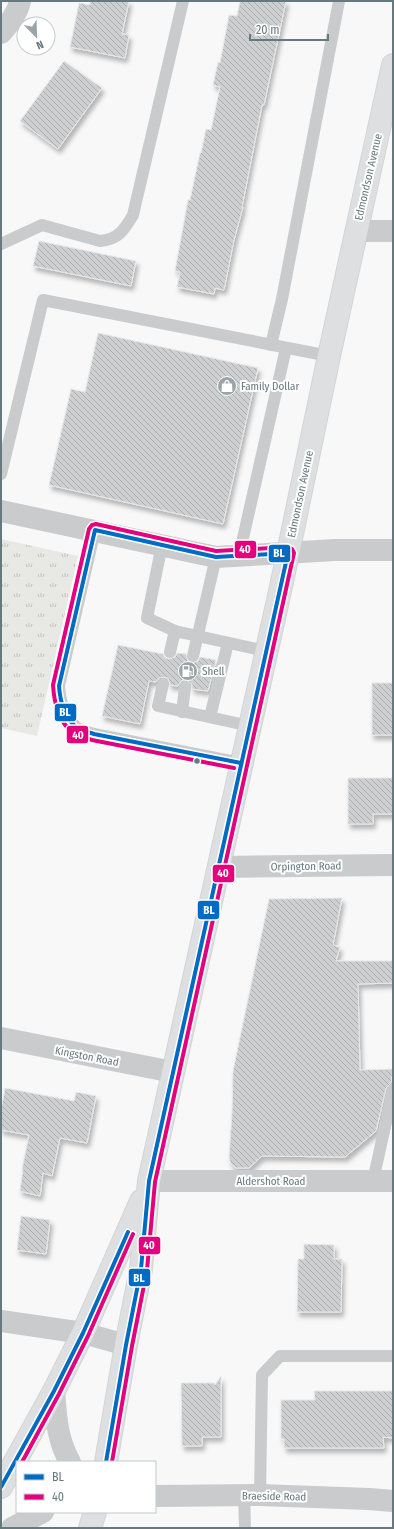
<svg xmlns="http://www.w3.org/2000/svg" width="394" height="1529" viewBox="0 0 394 1529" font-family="'Fira Sans Condensed',sans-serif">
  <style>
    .grass { fill: url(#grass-tufts) }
    .building { fill: url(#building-back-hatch); stroke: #e8e8e8; filter: url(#shadow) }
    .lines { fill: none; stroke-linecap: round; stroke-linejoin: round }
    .secondary-casing { stroke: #d3d4d5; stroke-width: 24 }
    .service { stroke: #c9cbcc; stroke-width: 12 }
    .minor { stroke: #c9cbcc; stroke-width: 22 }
    .tertiary { stroke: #c9cbcc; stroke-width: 22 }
    .secondary { stroke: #dedfe0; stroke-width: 22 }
    .bus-1-casing { stroke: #fff; stroke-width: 7 }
    .bus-2-casing { stroke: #fff; stroke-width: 7 }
    .bus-1 { stroke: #006bc3; stroke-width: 4 }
    .bus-2 { stroke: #e5007d; stroke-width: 4 }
    .bus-dot { fill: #67787e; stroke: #fff; stroke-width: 1.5 }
    .labels { text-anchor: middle; stroke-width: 4; stroke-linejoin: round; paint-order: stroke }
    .street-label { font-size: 11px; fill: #67787e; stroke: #fff }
    .poi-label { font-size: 11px; fill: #67787e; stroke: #fff; text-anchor: start }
    .line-badge { stroke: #fff; stroke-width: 1.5 }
    .badge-label { font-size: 11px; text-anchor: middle; font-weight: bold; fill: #fff }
  </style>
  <defs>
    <pattern id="grass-tufts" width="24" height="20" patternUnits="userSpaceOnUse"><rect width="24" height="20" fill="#e8e9e5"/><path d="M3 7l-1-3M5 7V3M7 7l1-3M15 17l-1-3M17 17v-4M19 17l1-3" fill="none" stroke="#c0c2bf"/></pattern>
    <pattern id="building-back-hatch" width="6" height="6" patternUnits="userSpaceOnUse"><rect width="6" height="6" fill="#cecfd0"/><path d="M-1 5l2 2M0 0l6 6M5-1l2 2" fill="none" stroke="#abadae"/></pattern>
    <filter id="shadow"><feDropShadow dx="2.5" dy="4.5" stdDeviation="2" flood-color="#0004"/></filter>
  </defs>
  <rect width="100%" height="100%" fill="#f8f8f8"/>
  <path class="grass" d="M1,539L78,556L37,736L1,728Z"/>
  <g class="building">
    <path d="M90,1H129L122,34L129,35L125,58L70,47L79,3L90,5Z"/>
    <path d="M240,1H286L264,105H262L242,207H243L234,240L224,290L215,288L214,294L177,287L180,272L175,271L188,200H190L200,153H201L206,129L211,130L220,87L213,85L218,62L220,63L229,15L237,16Z"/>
    <path d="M64,61L102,88L58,149L20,121Z"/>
    <path d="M39,241L136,261L131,286L33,266Z"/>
    <path d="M98,333L258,368L223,524L49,485L71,389L85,392Z"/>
    <path d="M118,645L163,654L165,658L169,659L175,657L177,653L186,654L188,661L192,663L198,661L200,657L216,660L208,691L192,689V684L186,680H182L178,686L170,685L168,678L161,677L158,679L156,682L149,681L140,724L102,716Z"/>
    <rect x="372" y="683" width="21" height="52"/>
    <path d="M348,778H393V814H373V824H348Z"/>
    <path d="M342,898L333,945L340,947L336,961H393V983L358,984L360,1070L393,1069L391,1083L386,1088L376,1131L345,1157L262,1156L249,1168H236L231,1164L229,1158L232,1113L233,1071L269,899Z"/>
    <path d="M5,1088L74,1101L76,1092L96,1096L87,1143L60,1138L52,1176L43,1173L40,1196L20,1191L23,1169H22L29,1135L1,1130V1110Z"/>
    <path d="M21,1216L50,1220L46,1254L17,1250Z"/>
    <path d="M304,1244L334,1245V1259H342L341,1312H297L298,1259H304Z"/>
    <path d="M221,1376V1437H202V1446H182L181,1383H214L215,1385Z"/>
    <path d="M314,1391H393V1438L383,1437L384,1448H284V1439H281V1400H315Z"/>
  </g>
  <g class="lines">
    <g class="secondary-casing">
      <g id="secondary">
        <path d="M106,1462L126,1345L141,1269L149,1181L282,582L329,356L393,65"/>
        <path d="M1,1487L54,1391L83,1333L141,1201"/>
        <path d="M90,1528L95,1512"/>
      </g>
    </g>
    <g class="service">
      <path d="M1,244L42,225L100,241C119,239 124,230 133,215L183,1"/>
      <path d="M271,345L282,299L339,1"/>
      <path d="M1,474L43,300L329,356"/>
      <path d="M95,530L59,686C60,701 64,716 76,727C80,730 88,732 94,734L241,763"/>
      <path d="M162,545L147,618L175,631"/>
      <path d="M239,556L286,348"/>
      <path d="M170,652L175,631L266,651"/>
      <path d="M193,656L216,557"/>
      <path d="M163,684L158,706L250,726"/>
      <path d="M182,712L185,687"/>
      <path d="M210,717L228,643"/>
      <path d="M373,1181L393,1090"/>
      <path d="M244,1495L245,1528"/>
      <path d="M260,1495L262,1375L280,1356H393"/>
    </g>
    <g class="minor">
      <path d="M1,33C9,24 18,12 20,1"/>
      <path d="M356,231H393"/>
      <path d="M1,511L216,557L335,550H393"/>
      <path d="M219,867L393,865"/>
      <path d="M1,1038L173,1072"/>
      <path d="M149,1181H393"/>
      <path d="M54,1391C56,1416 57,1440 70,1462"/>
      <path d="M155,1496L260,1495L369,1499L393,1501"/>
      <path d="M12,1528L43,1512"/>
    </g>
    <path class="tertiary" d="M1,1321L83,1333L126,1345"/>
    <use href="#secondary" class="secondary"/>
    <g class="bus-1-casing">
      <g id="bus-1">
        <path d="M106,1462L126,1345L141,1269L149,1181L288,553L216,557L95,530L59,686C60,700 64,717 76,727C81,731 88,732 94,734L241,763"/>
        <path d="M1,1487L54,1391L83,1333L128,1232"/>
      </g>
    </g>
    <g class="bus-2-casing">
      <g id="bus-2">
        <path d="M22,1462L59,1394L88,1336L133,1234"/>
        <path d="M112,1462L132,1346L147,1270L155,1182L294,553L292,549L288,547L216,551L96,524L92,525L89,529L53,685C54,702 59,724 74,733C80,736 86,738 92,740L234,768"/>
      </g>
    </g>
    <use href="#bus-1" class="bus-1"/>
    <use href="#bus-2" class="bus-2"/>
  </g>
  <defs>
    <g id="shop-disc" transform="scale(1)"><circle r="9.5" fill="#9aa5a9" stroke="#fff"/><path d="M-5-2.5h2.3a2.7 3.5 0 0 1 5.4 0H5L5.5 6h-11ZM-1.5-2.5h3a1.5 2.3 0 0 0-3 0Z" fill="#fff"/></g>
    <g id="fuel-disc" transform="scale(1)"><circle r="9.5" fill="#9aa5a9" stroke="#fff"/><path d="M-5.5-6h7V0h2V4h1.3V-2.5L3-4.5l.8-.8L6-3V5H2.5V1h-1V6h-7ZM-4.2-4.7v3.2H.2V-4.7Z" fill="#fff"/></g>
  </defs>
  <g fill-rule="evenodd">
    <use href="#shop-disc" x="227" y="386"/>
    <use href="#fuel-disc" x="188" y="671"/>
  </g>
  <circle class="bus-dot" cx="197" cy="761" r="3.5"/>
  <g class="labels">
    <g class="street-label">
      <text transform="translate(368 177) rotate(-77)" y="4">Edmondson Avenue</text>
      <text transform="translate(300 494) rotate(-78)" y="4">Edmondson Avenue</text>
      <text transform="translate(306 866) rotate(-1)" y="4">Orpington Road</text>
      <text transform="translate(87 1056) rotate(11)" y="4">Kingston Road</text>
      <text x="271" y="1185">Aldershot Road</text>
      <text transform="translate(274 1496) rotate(1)" y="4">Braeside Road</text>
    </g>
    <g class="poi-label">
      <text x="241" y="390">Family Dollar</text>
      <text x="202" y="675">Shell</text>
    </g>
  </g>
  <g class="line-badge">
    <rect x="234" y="540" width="23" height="19" rx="4" fill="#e5007d"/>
    <rect x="268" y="544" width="23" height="19" rx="4" fill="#006bc3"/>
    <rect x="54" y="703" width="23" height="19" rx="4" fill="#006bc3"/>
    <rect x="66" y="725" width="23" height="19" rx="4" fill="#e5007d"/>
    <rect x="212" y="864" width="23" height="19" rx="4" fill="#e5007d"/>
    <rect x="197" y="900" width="23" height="20" rx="4" fill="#006bc3"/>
    <rect x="138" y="1236" width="23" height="19" rx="4" fill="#e5007d"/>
    <rect x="128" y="1268" width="23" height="19" rx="4" fill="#006bc3"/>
  </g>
  <g class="badge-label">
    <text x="245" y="553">40</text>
    <text x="279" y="557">BL</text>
    <text x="65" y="716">BL</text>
    <text x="78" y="739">40</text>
    <text x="223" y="877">40</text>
    <text x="209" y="914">BL</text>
    <text x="149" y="1249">40</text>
    <text x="139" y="1282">BL</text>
  </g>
  <rect width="394" height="1529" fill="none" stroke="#67787e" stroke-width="4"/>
  <rect x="16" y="1461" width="140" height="52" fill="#ffffff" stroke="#c2c9cb"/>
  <rect x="24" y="1474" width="20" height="6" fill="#006bc3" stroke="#c2c9cb"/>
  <text x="52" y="1481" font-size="12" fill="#67787e">BL</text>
  <rect x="24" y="1494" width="20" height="6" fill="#e5007d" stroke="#c2c9cb"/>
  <text x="52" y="1501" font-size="12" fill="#67787e">40</text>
  <g transform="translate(36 36) rotate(157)"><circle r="19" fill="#ffffff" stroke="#c2c9cb"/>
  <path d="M0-3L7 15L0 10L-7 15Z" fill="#9aa5a9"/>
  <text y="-6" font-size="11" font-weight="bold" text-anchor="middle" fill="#67787e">N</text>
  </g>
  <path d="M250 34v6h78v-6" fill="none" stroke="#67787e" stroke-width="2"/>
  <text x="256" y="34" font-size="12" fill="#67787e" stroke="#ffffff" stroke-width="3" paint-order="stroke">20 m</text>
</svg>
